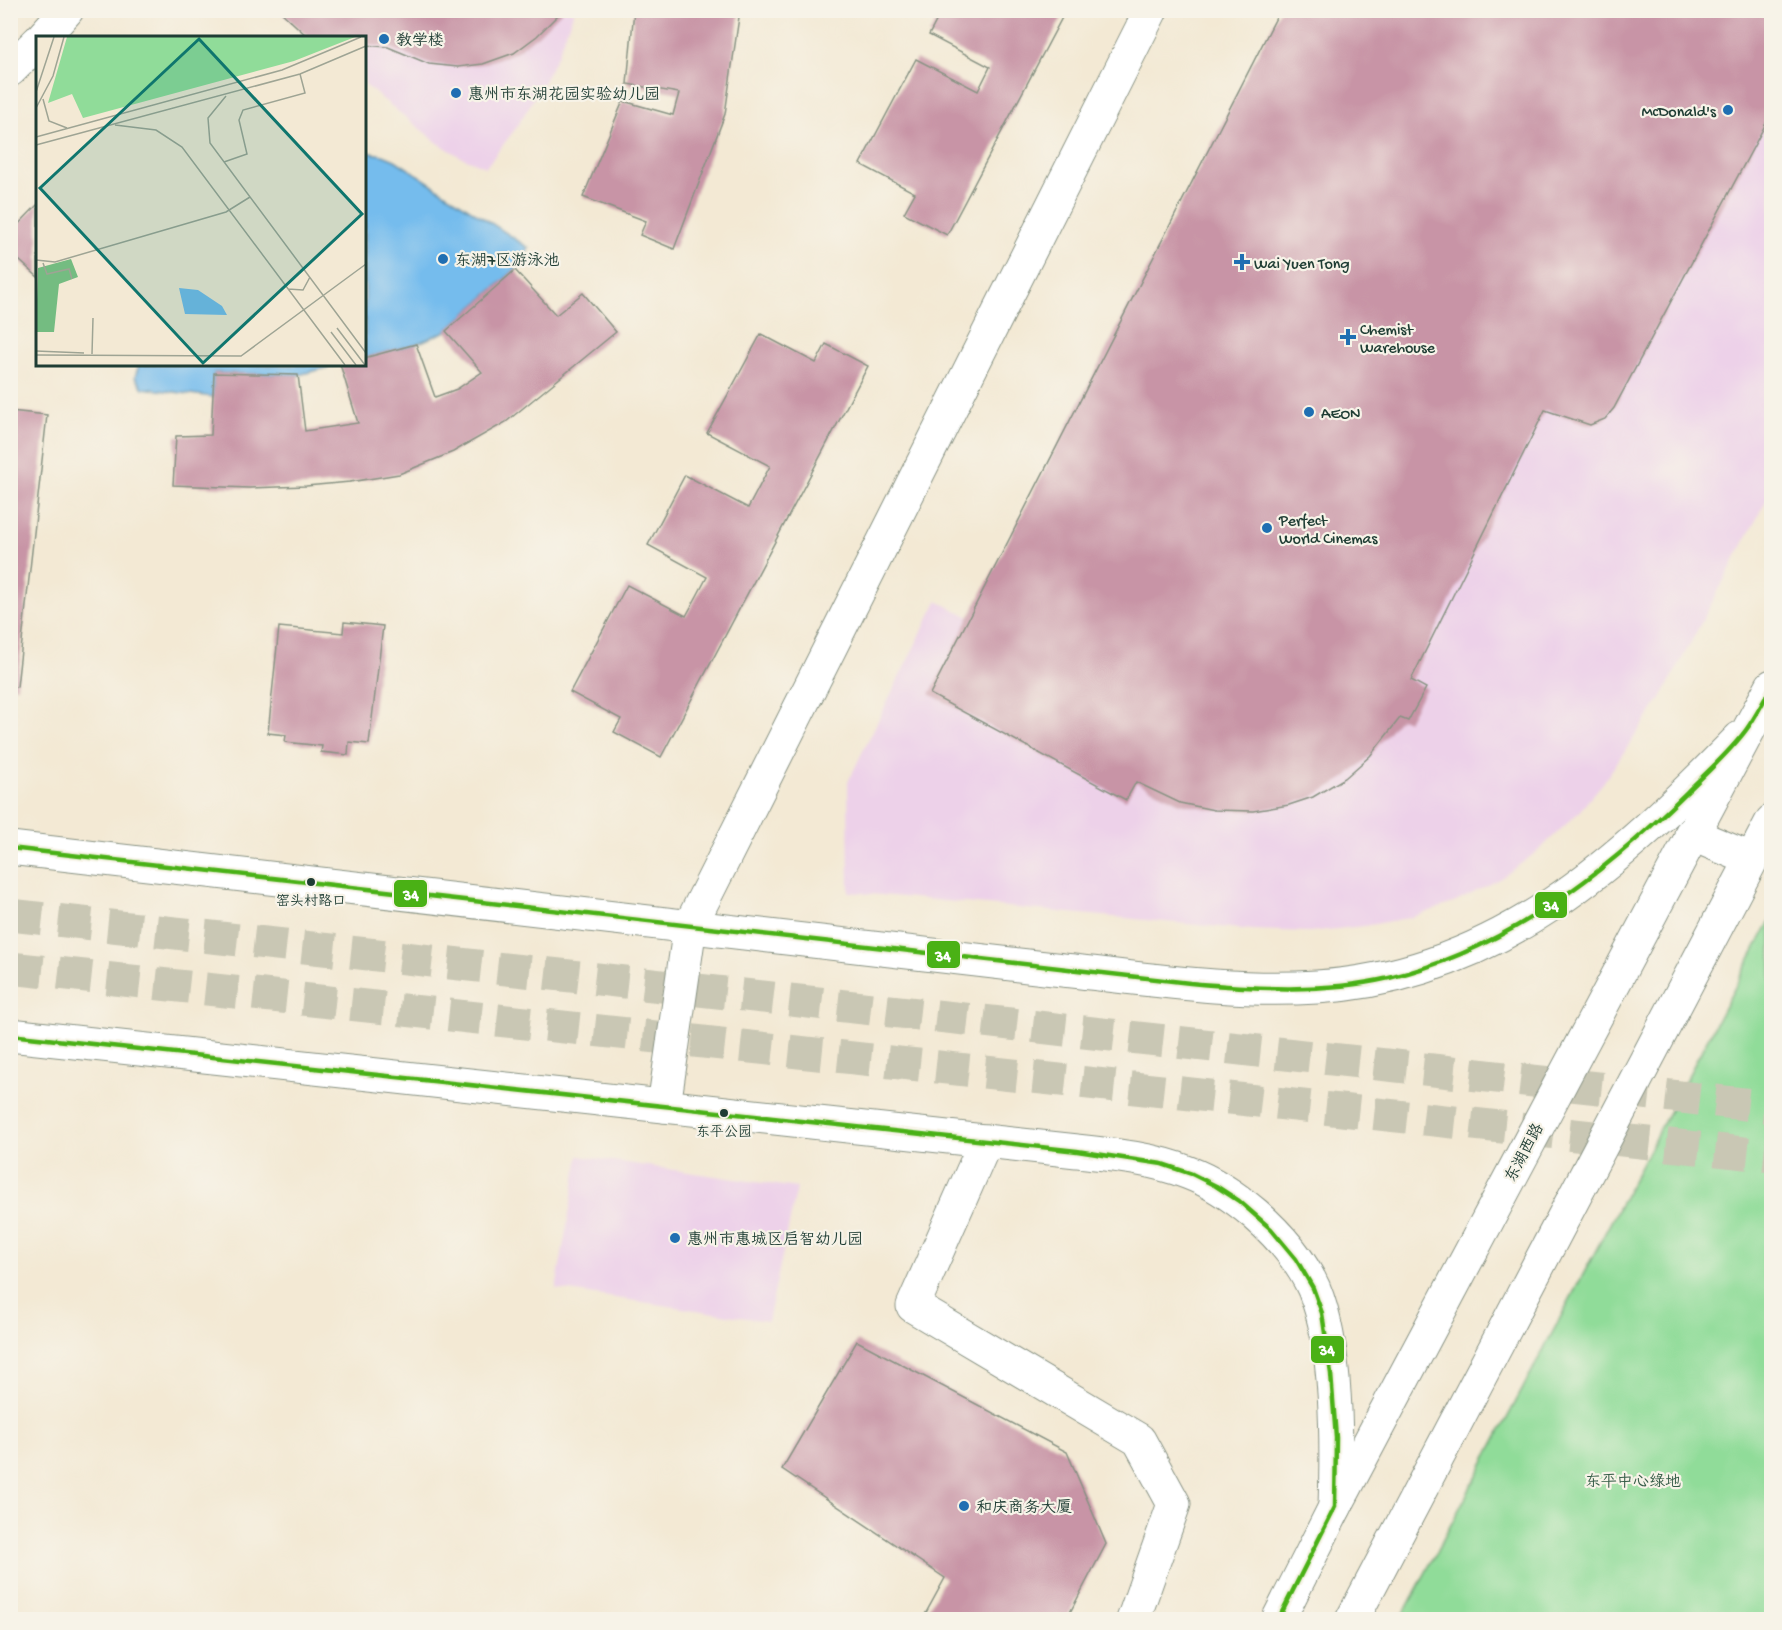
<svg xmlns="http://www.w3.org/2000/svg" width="1782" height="1630" viewBox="0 0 1782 1630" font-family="'Gochi Hand','LXGW WenKai TC',sans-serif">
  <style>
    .built { fill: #edd1e9 }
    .green { fill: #90dc99; stroke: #588c66; stroke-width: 1.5 }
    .water { fill: #75bced; stroke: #4a7c90; stroke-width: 1.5 }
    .building { fill: #c894a6 }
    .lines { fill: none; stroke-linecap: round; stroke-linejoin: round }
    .primary-tunnel { stroke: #c9c7b4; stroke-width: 33; stroke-dasharray: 33 16; stroke-linecap: butt }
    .minor-casing { stroke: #899384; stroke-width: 35 }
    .secondary-casing { stroke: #899384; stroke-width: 35 }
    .primary-casing { stroke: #899384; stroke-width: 35 }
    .minor { stroke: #fff; stroke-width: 33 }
    .secondary { stroke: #fff; stroke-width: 33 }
    .primary { stroke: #fff; stroke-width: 33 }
    .bus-1-casing { stroke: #f7f3e8; stroke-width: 9 }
    .bus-1 { stroke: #4ab115; stroke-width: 4.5 }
    .poi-dot { fill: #1f6fb2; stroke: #f7f3e8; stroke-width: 2 }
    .bus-dot { fill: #1f3d34; stroke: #f7f3e8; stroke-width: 2 }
    .labels { text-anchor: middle; stroke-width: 4.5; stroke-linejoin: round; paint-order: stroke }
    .bus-label { font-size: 14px; fill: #1f3d34; stroke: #f7f3e8 }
    .poi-label { font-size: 16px; fill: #1f3d34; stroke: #f7f3e8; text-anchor: start }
    .street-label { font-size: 16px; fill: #1f3d34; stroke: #f7f3e8 }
    .park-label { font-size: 16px; fill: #365d48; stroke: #f7f3e8 }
    .inset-road { fill: none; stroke: #9ea494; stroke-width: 1.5 }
    .view { fill: #0f766e; fill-opacity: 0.15; stroke: #0f766e; stroke-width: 3 }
    .inset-edge { fill: none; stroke: #1f3d34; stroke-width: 3 }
    .line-badge { stroke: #f7f3e8; stroke-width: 2 }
    .badge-label { font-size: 16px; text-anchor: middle; font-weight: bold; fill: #fff }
  </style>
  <rect width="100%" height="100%" fill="#f7f3e8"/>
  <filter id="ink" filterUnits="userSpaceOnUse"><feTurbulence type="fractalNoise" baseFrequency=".0167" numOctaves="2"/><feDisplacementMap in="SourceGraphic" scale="12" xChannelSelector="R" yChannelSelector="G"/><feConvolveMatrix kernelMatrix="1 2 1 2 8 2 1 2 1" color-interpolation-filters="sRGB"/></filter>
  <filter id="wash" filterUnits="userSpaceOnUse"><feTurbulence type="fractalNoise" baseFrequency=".008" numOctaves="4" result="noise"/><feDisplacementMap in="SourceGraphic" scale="24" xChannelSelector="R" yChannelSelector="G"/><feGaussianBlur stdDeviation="1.35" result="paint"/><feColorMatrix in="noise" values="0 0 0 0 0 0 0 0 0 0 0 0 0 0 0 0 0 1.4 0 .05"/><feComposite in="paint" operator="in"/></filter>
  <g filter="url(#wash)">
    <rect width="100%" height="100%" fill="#f3e9d4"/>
    <g class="built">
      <path d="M279,11H574L557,56L542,85L516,128L486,167L461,157L438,143L365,85L364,38L309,37Z"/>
      <path d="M1280,11H1771V492L1661,698L1603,783L1577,814L1538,851L1500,879L1456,902L1413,917L1364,926L1309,932L1252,930L849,892L848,782L860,757L937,601L970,617Z"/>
      <path d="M579,1156L797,1188L768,1321L556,1289Z"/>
    </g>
    <path class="green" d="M1771,919V1619H1401Z"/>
    <g class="water">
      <path d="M365,152L383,155L395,160L529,248L515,270L446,331L416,344L365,358Z"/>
      <path d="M139,365H338L298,375L214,373L213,397L143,388L135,377Z"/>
    </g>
    <g id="blocks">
      <g class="building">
        <path d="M279,10H563L537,36L514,53L483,64L458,67L429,64L388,47L364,45V38H309Z"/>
        <path d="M634,10H740L725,114L674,249L640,235L646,221L583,197L623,101L673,115L679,93L627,84Z"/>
        <path d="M942,10H1066L947,235L904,213L915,193L860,164L916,59L978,91L990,67L929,35Z"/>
        <path d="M1280,10H1772V112L1614,408L1605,419L1590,425L1545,410L1411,680L1426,688L1408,721L1400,718L1370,756L1345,778L1313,797L1289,805L1253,811L1214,810L1180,803L1136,782L1126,800L930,694Z"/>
        <path d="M38,204V277L10,252V233Z"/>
        <path d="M515,270L556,315L583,293L616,332L506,422L453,452L399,474L350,482L306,486L249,488L173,485L176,436L211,435L214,373L298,375L305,431L358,423L340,364H364V358L416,344L435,397L457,389L482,372L446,331Z"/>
        <path d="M761,334L816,363L826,344L868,366L661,757L614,732L621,719L570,692L627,585L686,616L697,596L707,577L648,545L685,475L748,508L770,466L707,433Z"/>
        <path d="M10,411L47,415L17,687L10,686Z"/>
        <path d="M344,622L383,626L369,744L349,742L348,755L321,752L322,746L285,742L286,735L268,733L279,627L343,633Z"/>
        <path d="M857,1341L1067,1452L1106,1544L1066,1620H922L945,1578L782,1469Z"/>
      </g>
    </g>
  </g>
  <g filter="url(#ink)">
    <use href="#blocks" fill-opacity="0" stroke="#899384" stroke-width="1.5"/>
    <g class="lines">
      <g class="primary-tunnel">
        <path d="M10,915L1772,1107"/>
        <path d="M10,968L1772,1156"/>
      </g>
      <g class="minor-casing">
        <g id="minor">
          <path d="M42,38L67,10"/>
          <path d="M10,70L38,42"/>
          <path d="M664,1106L690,926L1151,10"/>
          <path d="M986,1141L913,1306L1139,1440L1174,1504L1133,1620"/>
        </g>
      </g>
      <g class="secondary-casing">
        <g id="secondary">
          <path d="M10,848L1054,969C1141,978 1230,993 1317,987C1498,976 1620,861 1740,738"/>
          <path d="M10,1035L1077,1151C1115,1155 1154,1159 1189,1173C1213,1182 1236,1198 1255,1214C1279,1235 1301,1260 1314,1289C1338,1347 1337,1444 1335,1507"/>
        </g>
      </g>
      <g class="primary-casing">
        <g id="primary">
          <path d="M1691,834L1751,859"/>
          <path d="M1278,1620L1335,1507L1772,686"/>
          <path d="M1352,1620L1772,821"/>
        </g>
      </g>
      <use href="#minor" class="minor"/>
      <use href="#secondary" class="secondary"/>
      <use href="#primary" class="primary"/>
      <g class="bus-1-casing">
        <g id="bus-1">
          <path d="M10,848L1190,983C1256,989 1324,993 1389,978C1505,950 1604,874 1687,792C1707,772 1729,753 1746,730C1756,717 1763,701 1772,687"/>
          <path d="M10,1035L1077,1151L1162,1164L1192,1174L1216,1186L1239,1201L1271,1229L1296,1259L1313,1288L1322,1313L1331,1374L1336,1438L1335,1507L1278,1620"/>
        </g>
      </g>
      <use href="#bus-1" class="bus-1"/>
    </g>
  </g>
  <g class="poi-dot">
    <circle cx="384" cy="39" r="6"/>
    <circle cx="456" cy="93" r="6"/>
    <circle cx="1728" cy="110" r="6"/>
    <circle cx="443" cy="259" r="6"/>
    <path d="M1239 253h6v6h6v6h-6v6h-6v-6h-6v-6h6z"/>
    <path d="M1345 328h6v6h6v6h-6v6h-6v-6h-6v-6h6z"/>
    <circle cx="1309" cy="412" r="6"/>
    <circle cx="1267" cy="528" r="6"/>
    <circle cx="675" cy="1238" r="6"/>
    <circle cx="964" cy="1506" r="6"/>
  </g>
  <g class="bus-dot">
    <circle cx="311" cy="882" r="5"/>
    <circle cx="724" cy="1113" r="5"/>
  </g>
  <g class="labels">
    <g class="bus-label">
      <text x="311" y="905">窑头村路口</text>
      <text x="724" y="1136">东平公园</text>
    </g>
    <g class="poi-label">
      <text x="396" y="45">教学楼</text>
      <text x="468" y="99">惠州市东湖花园实验幼儿园</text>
      <text x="1716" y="116" text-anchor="end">McDonald's</text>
      <text x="455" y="265">东湖7区游泳池</text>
      <text x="1254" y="268">Wai Yuen Tong</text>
      <text x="1360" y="334">Chemist<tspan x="1360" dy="18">Warehouse</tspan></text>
      <text x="1321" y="418">AEON</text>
      <text x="1279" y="525">Perfect<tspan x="1279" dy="18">World Cinemas</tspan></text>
      <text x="687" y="1244">惠州市惠城区启智幼儿园</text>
      <text x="976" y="1512">和庆商务大厦</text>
    </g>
    <g class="street-label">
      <text transform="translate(1523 1152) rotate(-62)" y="6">东湖西路</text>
    </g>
    <g class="park-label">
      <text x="1633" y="1486">东平中心绿地</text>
    </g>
  </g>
  <g transform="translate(36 36)">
    <rect width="330" height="330" fill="#f3e9d4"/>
    <path d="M31,1H319L258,25L47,82L36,58L12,67Z" fill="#90dc99"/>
    <path d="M35,223L42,241L23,248L18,296H0L2,232Z" fill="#74bc81"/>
    <path d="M143,252L162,254L186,270L191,279L149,278Z" fill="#75bced"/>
    <path class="inset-road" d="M0,56L18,1M190,60L172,82L174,107L330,317M7,63L13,85L31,92M0,72L17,40L28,1M79,89L120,94L146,111L309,329M0,101L246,34L325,1M0,109L264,38L330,10M188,126L211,118L203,84L207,74L269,57L264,38M0,224L19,226L190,176L214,161M7,227L11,238L33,233L36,243M252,253L267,254L274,241M301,292L329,329M295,296L320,329M0,315L48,317M56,318L57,282M0,319L205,320L330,228"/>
    <path class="view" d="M163,3L326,178L167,327L4,152Z"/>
    <rect width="330" height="330" class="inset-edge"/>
  </g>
  <g class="line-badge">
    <rect x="393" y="879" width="35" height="29" rx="6" fill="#4ab115"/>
    <rect x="1534" y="891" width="34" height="28" rx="6" fill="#4ab115"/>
    <rect x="926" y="940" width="35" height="29" rx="6" fill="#4ab115"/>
    <rect x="1310" y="1335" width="35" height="29" rx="6" fill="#4ab115"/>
  </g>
  <g class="badge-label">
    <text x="411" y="900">34</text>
    <text x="1551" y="911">34</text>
    <text x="943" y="961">34</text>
    <text x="1327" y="1355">34</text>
  </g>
  <rect width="1782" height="1630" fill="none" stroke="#f7f3e8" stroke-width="36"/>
</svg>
